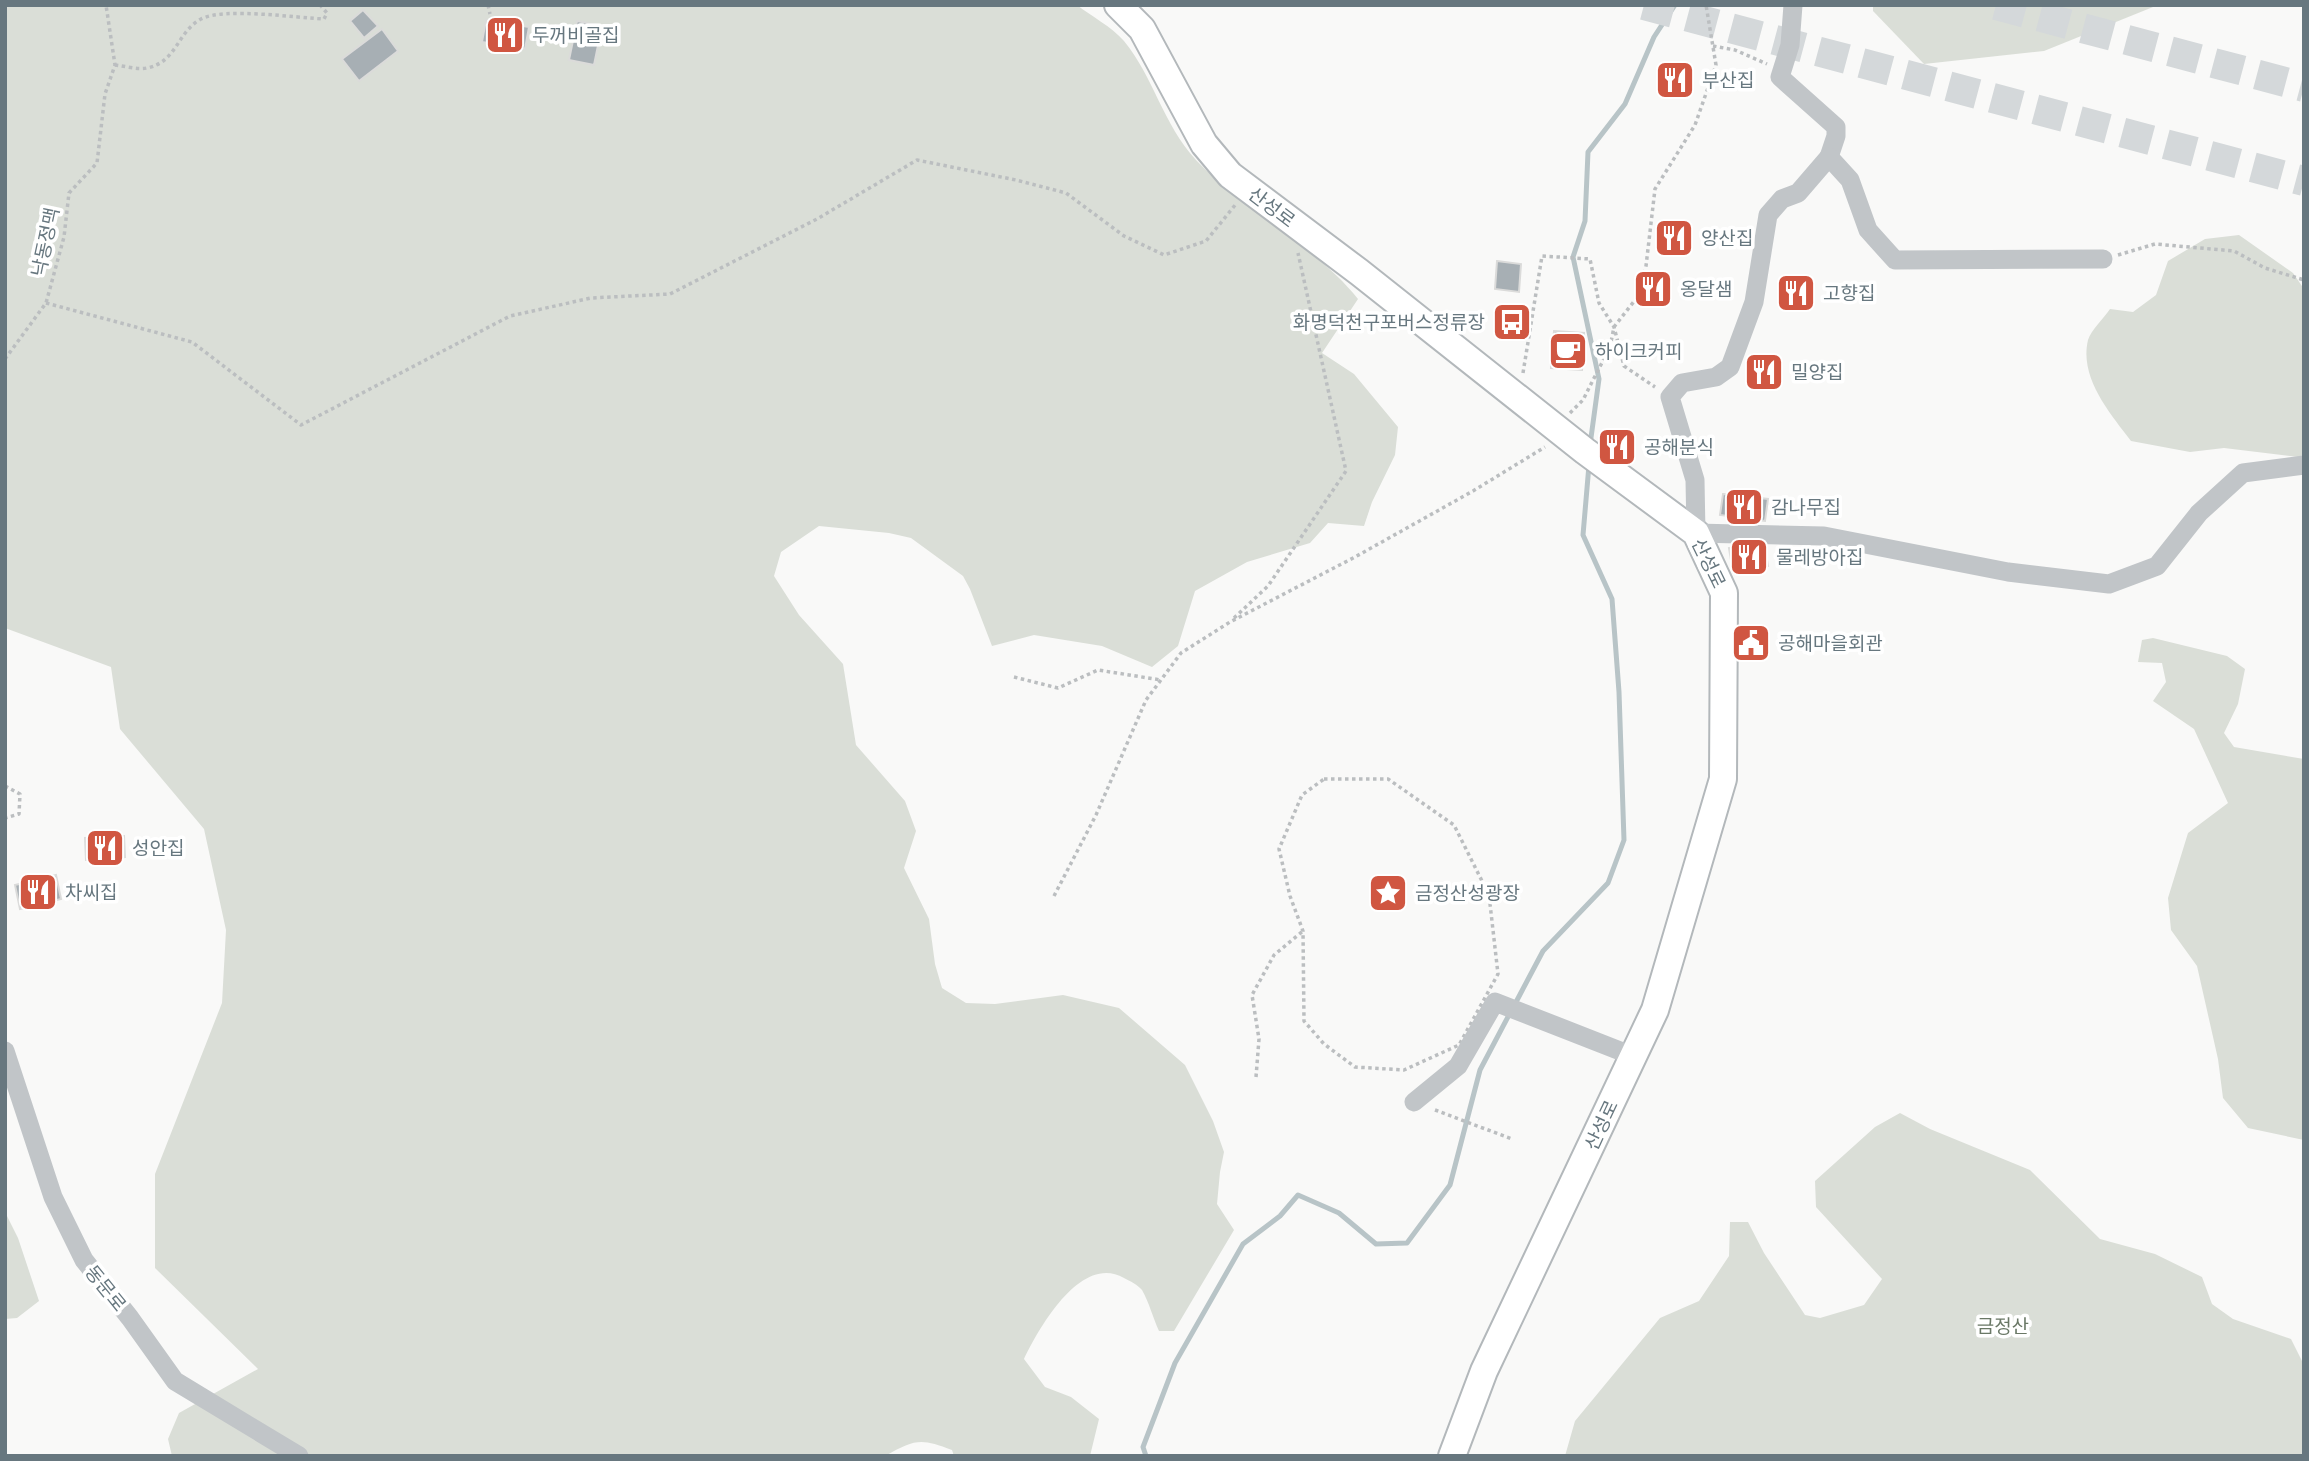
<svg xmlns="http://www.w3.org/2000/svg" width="2309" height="1461" viewBox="0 0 2309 1461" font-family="'Source Sans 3','Noto Sans KR',sans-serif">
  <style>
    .green { fill: #daded7 }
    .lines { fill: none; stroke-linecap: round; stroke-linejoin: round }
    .stream { stroke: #b8c4c7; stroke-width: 5 }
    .building { fill: #a7afb4; stroke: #dbdbda; stroke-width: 2 }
    .highway-tunnel { stroke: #d4d8da; stroke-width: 30; stroke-dasharray: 30 15; stroke-linecap: butt }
    .major-casing { stroke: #b3b8bb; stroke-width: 30 }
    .path { stroke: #bbbec0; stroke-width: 3.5; stroke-dasharray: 3.5 3.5; stroke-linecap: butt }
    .minor { stroke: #c1c5c8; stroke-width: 19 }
    .major { stroke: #fff; stroke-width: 26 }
    .labels { text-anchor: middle; stroke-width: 7; stroke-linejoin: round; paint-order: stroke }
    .poi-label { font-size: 19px; fill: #67777f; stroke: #fff; text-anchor: start }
    .street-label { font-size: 19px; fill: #67777f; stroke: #fff }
    .park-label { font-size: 19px; fill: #6a7866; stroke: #fff }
  </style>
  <rect width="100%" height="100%" fill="#f9f9f8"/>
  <g class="green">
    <path d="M5,5H1077C1091,16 1112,27 1124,41C1153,76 1163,124 1196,160C1245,212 1315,245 1358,299L1322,353L1354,374L1398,427L1395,455L1372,502L1364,526L1328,523L1310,543L1247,562L1195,591L1178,646L1152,667L1102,646L1034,635L992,646L970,589L963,576L911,538L889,533L819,526L781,552L774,576L799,615L843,664L856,745L905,801L916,831L904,868L929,919L935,964L942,988L966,1003L995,1004L1063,995L1119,1008L1185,1065L1213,1121L1224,1152L1220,1172L1217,1204L1234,1230L1174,1331H1159C1153,1318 1149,1302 1142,1290C1138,1285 1130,1281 1124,1278C1081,1253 1039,1328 1024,1359L1045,1387L1071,1397L1099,1419L1090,1456H954L952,1450C921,1438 915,1439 885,1456H172L168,1439L179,1413L258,1369L155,1268V1174L222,1003L226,930L204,829L120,729L111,667L5,628Z"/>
    <path d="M1873,5H2158L2044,51L1924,64L1873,11Z"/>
    <path d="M2239,235L2293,273L2304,289V455L2298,457L2224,448L2190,452L2131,441C2110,413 2079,378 2088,340C2091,330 2104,318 2110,309L2133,312L2156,295L2168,261L2205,239Z"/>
    <path d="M2153,638L2227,656L2245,669L2238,704L2224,733L2234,747L2304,759V1140L2248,1128L2223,1098L2218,1059L2197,966L2171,930L2168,898L2188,833L2228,803L2194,729L2153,701L2166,682L2162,663L2138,662L2142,640Z"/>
    <path d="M1900,1113L1930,1129L2030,1170L2100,1239L2155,1254L2202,1277L2212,1304L2233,1319L2291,1339L2304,1365V1456H1565L1575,1421L1660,1318L1699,1301L1729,1256L1730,1222H1748L1764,1253L1805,1315L1820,1318L1864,1305L1882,1279L1816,1207L1815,1181L1875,1127Z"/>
    <path d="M5,1212L18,1238L39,1301L17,1318L5,1319Z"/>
  </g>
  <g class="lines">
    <g class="stream">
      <path d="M1590,445L1599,379L1573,257L1585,221L1588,152L1625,104L1654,37L1675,5"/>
      <path d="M1515,1004L1543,951L1608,883L1624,840L1619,692L1612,599L1583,535L1589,465"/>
      <path d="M1146,1456L1143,1447L1175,1363L1243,1244L1280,1216L1298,1195L1339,1213L1376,1244L1407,1243L1450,1185L1480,1070L1510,1013"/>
    </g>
  </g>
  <g class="building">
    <path d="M363,10L378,26L364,38L350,21Z"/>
    <path d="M486,20L529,27L525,49L482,42Z"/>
    <path d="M577,21L602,26L594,65L569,60Z"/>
    <path d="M382,29L398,51L359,81L342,59Z"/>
    <path d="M1497,261L1521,264L1519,292L1495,289Z"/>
    <path d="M1554,331L1584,333L1582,370L1551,368Z"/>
    <path d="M1723,494L1768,499L1765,521L1720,515Z"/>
    <path d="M1764,542L1768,566L1733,572L1729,548Z"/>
    <path d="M124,836L125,857L86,860L85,838Z"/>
    <path d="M56,875L61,899L20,909L15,885Z"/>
  </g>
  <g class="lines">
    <g class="highway-tunnel">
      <path d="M1644,5L2304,181"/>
      <path d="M1996,5L2304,87"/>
    </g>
    <g class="major-casing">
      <path id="major" d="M1118,5L1142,29L1204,144L1230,175L1359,272L1585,451L1696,533L1724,593L1723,779L1655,1010L1484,1371L1452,1456"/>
    </g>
    <g class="path">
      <path d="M488,5L490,14"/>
      <path d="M1713,46L1735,50L1767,64"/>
      <path d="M115,65C125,66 138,70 147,68C177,62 177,32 201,19C224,7 297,18 324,19L327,13L320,5"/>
      <path d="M2118,255L2155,244L2234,251L2265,268L2304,280"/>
      <path d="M46,303L192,342L301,425L510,316L591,298L670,294L817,219L917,160L1016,180L1066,193L1124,236L1164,255L1206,241L1236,204"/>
      <path d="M5,359L46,303L64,237L69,193L97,163L105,94L115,65L106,5"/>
      <path d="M1523,373L1542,256L1590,259L1599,303L1614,327L1624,366L1655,387"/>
      <path d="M1570,413L1583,400L1590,386L1610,347L1614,327L1639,295L1646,266L1655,189L1695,125L1716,65L1706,5"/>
      <path d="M1234,618L1268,586L1346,471L1298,253"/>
      <path d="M1014,677L1058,688L1098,670L1161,680"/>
      <path d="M1324,779H1388L1454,825L1489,895L1498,974L1459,1045L1404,1070L1355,1067L1324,1044L1304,1021L1303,931L1290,896L1279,849L1302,795Z"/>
      <path d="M5,786L20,794L19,814L5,818"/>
      <path d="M1054,896L1096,815L1146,700L1181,653L1230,622L1355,557L1473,491L1545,447"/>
      <path d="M1256,1077L1259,1039L1252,995L1274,955L1303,931"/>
      <path d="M1435,1110L1512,1139"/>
    </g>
    <g class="minor">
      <path d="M1793,5L1790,45L1780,77L1836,127V136L1829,157"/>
      <path d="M2103,259L1895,260L1868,230L1850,180L1829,157L1798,193L1782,199L1768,215L1754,302L1730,367L1716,377L1682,383L1670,397L1695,480L1696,533L1824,536L2008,572L2109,584L2157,566L2199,513L2243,473L2304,465"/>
      <path d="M5,1051L53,1197L84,1260L130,1318L175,1381L299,1456"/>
      <path d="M1414,1102L1458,1066L1495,1002L1633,1056"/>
    </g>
    <use href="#major" class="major"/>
  </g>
  <defs>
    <g id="restaurant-square" transform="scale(2.0125)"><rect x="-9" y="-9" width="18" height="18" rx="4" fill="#d05641" stroke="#fff"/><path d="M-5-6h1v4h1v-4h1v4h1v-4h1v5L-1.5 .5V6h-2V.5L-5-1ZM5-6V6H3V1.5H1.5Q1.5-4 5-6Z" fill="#fff"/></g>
    <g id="bus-square" transform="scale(2.0125)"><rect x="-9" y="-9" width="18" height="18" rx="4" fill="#d05641" stroke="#fff"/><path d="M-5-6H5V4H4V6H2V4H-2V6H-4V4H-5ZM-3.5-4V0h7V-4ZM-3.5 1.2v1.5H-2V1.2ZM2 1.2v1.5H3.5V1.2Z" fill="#fff"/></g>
    <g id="cafe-square" transform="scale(2.0125)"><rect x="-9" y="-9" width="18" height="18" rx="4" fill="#d05641" stroke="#fff"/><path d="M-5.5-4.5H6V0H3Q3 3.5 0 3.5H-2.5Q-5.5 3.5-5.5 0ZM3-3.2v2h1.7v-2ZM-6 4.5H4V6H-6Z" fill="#fff"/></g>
    <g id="civic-square" transform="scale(2.0125)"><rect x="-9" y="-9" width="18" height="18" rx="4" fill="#d05641" stroke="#fff"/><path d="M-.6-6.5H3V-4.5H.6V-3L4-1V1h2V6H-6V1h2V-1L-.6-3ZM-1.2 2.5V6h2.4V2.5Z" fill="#fff"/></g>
    <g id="sight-square" transform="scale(2.0125)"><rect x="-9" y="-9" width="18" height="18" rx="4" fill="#d05641" stroke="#fff"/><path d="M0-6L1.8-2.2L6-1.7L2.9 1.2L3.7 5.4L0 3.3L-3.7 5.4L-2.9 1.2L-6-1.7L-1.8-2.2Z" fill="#fff"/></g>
  </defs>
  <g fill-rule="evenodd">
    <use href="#restaurant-square" x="505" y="35"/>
    <use href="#restaurant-square" x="1675" y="80"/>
    <use href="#restaurant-square" x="1674" y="238"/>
    <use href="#restaurant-square" x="1653" y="289"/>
    <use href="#restaurant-square" x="1796" y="293"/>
    <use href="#bus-square" x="1512" y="322"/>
    <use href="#cafe-square" x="1568" y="351"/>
    <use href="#restaurant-square" x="1764" y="372"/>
    <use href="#restaurant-square" x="1617" y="447"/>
    <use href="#restaurant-square" x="1744" y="507"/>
    <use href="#restaurant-square" x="1749" y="557"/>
    <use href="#civic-square" x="1751" y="643"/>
    <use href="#restaurant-square" x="105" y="848"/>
    <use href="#restaurant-square" x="38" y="892"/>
    <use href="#sight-square" x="1388" y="893"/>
  </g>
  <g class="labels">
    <g class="poi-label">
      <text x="532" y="42">두꺼비골집</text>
      <text x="1702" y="87">부산집</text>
      <text x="1701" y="245">양산집</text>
      <text x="1680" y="296">옹달샘</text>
      <text x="1823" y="300">고향집</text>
      <text x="1485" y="329" text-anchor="end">화명덕천구포버스정류장</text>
      <text x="1595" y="358">하이크커피</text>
      <text x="1791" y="379">밀양집</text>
      <text x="1644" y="454">공해분식</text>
      <text x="1771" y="514">감나무집</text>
      <text x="1776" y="564">물레방아집</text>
      <text x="1778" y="650">공해마을회관</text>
      <text x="132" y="855">성안집</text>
      <text x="65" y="899">차씨집</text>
      <text x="1415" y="900">금정산성광장</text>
    </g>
    <g class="street-label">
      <text transform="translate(1272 207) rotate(37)" y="7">산성로</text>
      <text transform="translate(45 242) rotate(-78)" y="7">낙동정맥</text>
      <text transform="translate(1709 563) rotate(64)" y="7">산성로</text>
      <text transform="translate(1601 1125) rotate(-65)" y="7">산성로</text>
      <text transform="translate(106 1288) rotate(51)" y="7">동문로</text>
    </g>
    <g class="park-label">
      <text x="2003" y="1333">금정산</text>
    </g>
  </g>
  <rect width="2309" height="1461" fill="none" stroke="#67777f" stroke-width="14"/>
</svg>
